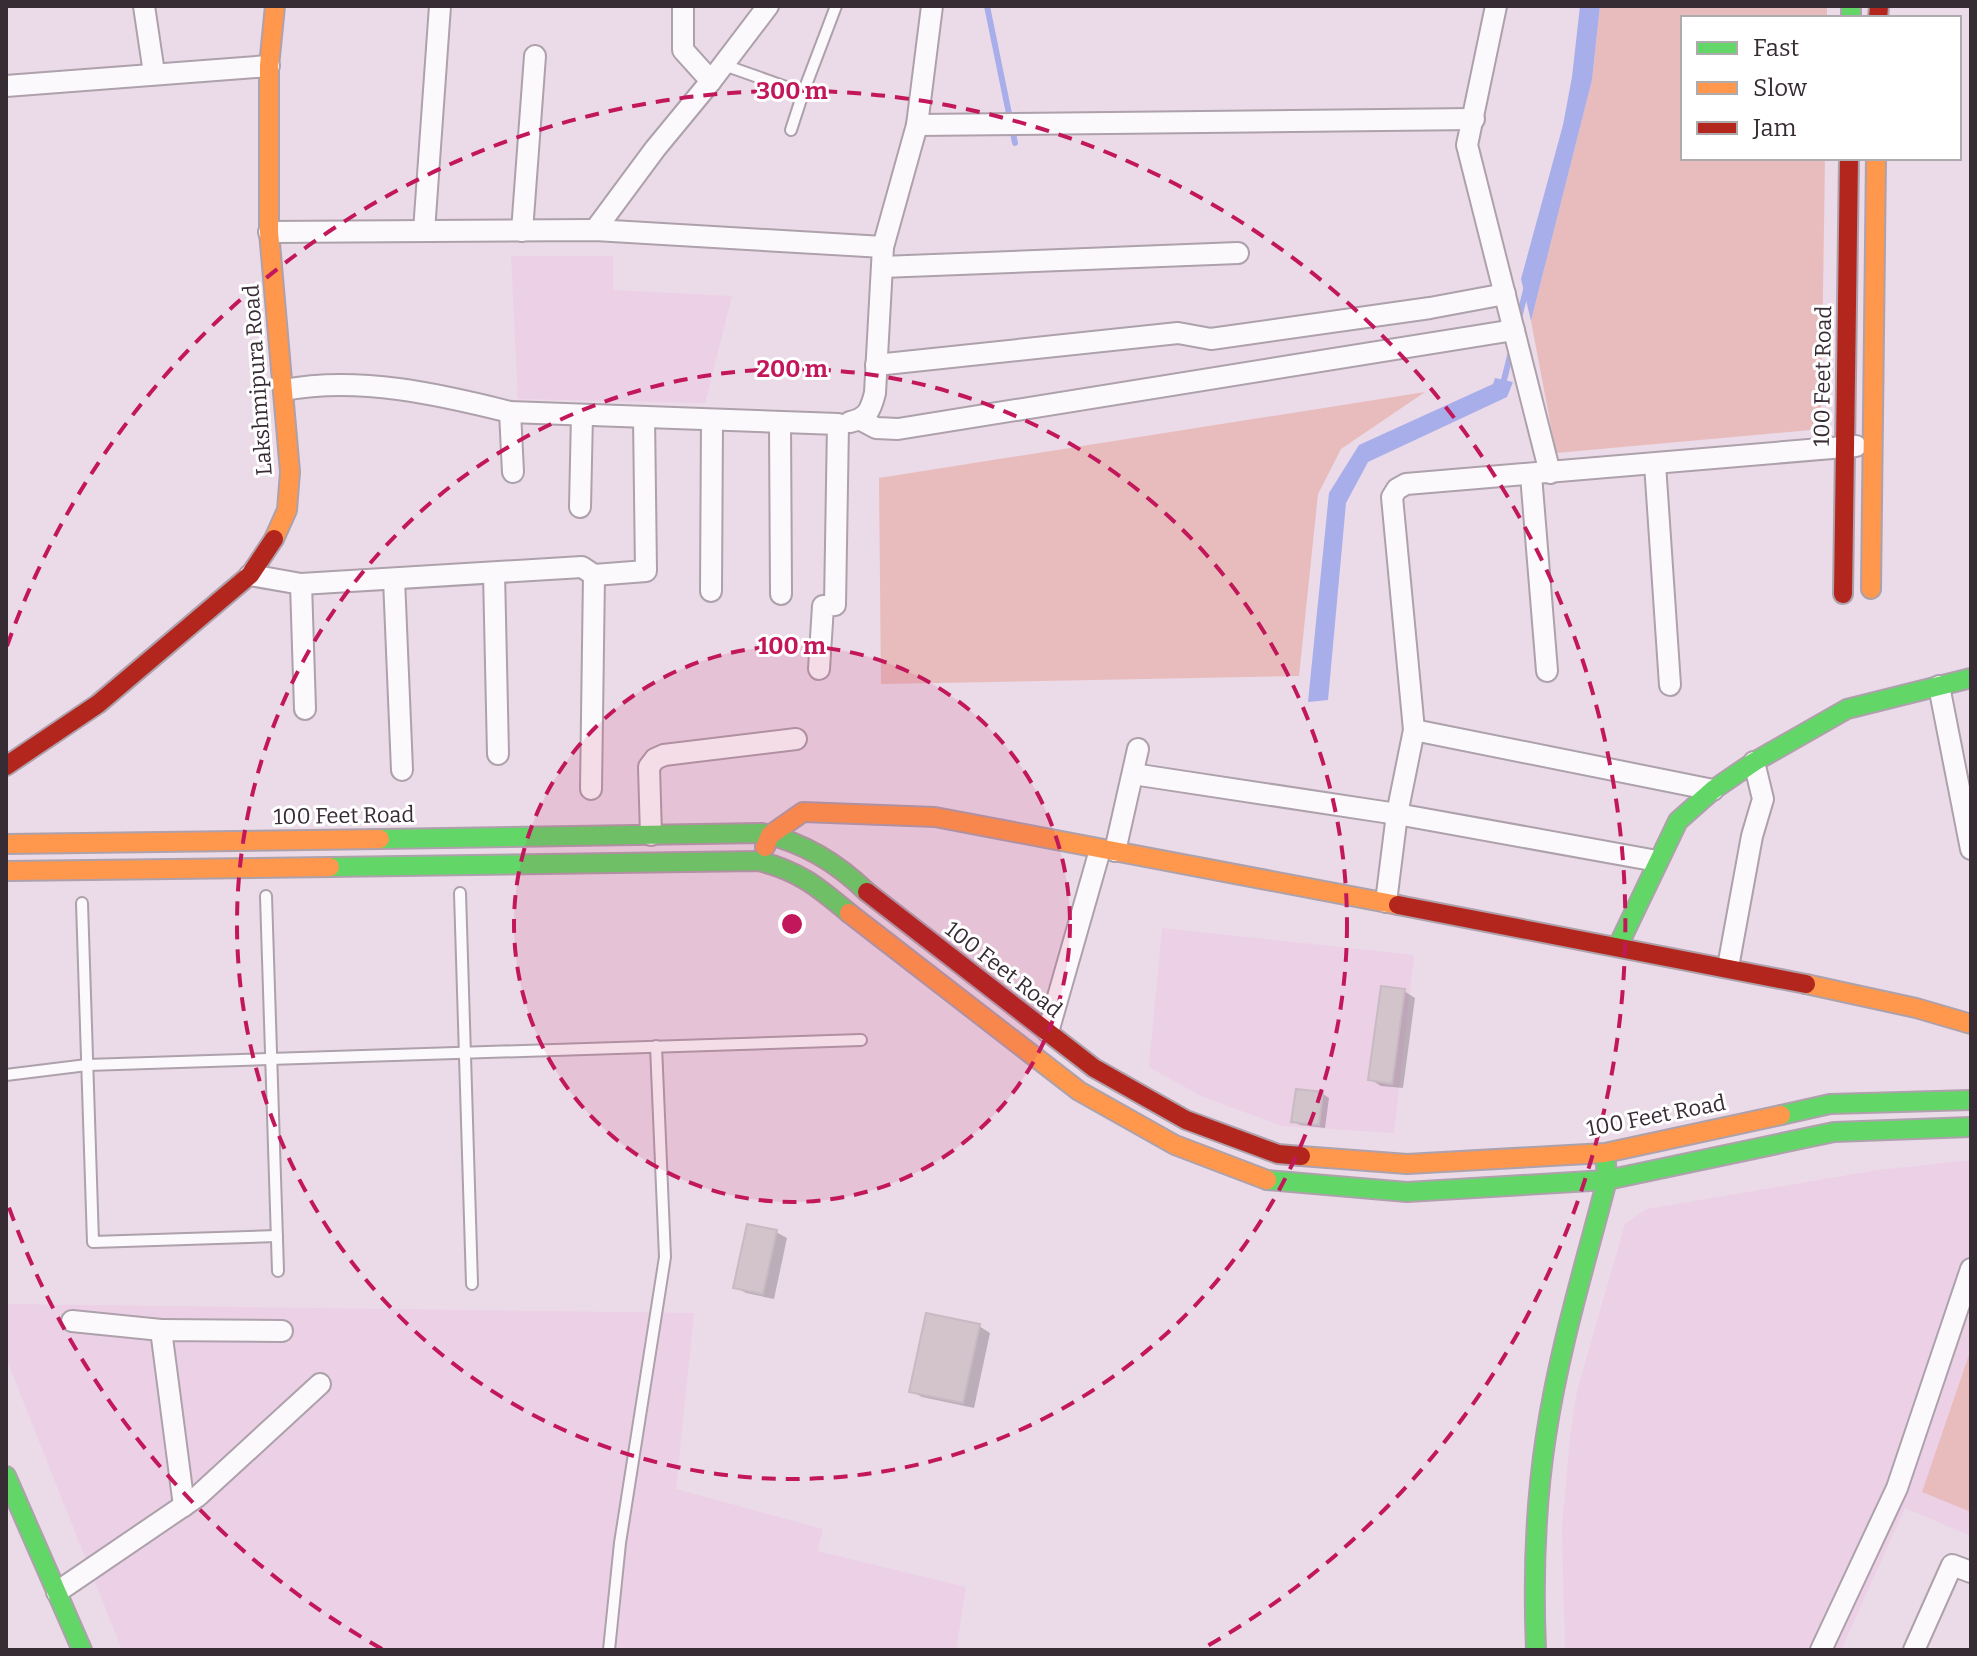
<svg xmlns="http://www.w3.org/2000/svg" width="1977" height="1656" viewBox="0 0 1977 1656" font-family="Bitter,serif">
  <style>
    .built { fill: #ecd0e6 }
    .green { fill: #e8bcbc }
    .water { fill: #a8aeea }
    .shadow { fill: #0003 }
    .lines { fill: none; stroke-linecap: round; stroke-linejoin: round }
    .stream { stroke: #a8aeea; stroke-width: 6 }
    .building { fill: #d3c4cc; stroke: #c8bac2; stroke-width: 2 }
    .lane-casing { stroke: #ada1ab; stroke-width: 14 }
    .street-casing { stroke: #ada1ab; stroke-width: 24 }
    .fast-casing { stroke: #ada1ab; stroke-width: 22 }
    .slow-casing { stroke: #ada1ab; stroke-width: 22 }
    .jam-casing { stroke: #ada1ab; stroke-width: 22 }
    .lane { stroke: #fcf9fc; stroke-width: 10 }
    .street { stroke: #fcf9fc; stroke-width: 20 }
    .fast { stroke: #63d668; stroke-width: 18 }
    .slow { stroke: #ff974d; stroke-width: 18 }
    .jam { stroke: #b3261e; stroke-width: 18 }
    .ring { fill: none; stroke: #c2185b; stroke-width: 4; stroke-dasharray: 14 10 }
    .labels { text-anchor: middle; stroke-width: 6; stroke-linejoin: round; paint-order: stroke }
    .street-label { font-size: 22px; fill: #372b34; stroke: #fff }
    .centre { fill: #c2185b; stroke: #fff; stroke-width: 4 }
    .ring-label { font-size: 24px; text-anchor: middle; font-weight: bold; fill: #c2185b; stroke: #fff; stroke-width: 6; stroke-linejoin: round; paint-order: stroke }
  </style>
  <rect width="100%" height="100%" fill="#ebdae8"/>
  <g class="built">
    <path d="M511,256H613V290L732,296L705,403L518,399Z"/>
    <path d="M1162,928L1414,955L1394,1133L1282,1126L1201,1096L1149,1067Z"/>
    <path d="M1971,1160V1536L1905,1508L1841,1650H1565L1562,1528L1570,1437L1577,1391L1625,1224L1647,1209L1878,1170Z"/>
    <path d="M6,1304L694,1313L676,1489L823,1529L817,1551L966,1587L956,1650H122L6,1358Z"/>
  </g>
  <g class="green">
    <path d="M1600,6H1827V18H1683V158H1825L1821,429L1556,453L1531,321L1592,80Z"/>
    <path d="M1425,392L1341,449L1318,494L1299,676L881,684L879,478Z"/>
    <path d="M1971,1349V1512L1922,1492Z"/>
  </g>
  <g class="water">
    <path d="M1580,6H1600L1592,80L1531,321L1521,279L1563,125L1572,77Z"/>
    <path d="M1495,378L1513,382L1507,397L1368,462L1346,503L1328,700L1308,702L1329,493L1359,445L1493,384Z"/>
  </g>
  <g class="shadow">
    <path d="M1404,991L1415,998L1403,1088L1381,1086L1370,1079Z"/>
    <path d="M1323,1094L1329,1098L1325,1128L1300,1125L1293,1121Z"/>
    <path d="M776,1232L787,1238L774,1299L746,1293L735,1287Z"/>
    <path d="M979,1326L990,1333L974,1408L922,1397L911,1391Z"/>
  </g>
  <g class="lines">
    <g class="stream">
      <path d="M987,6L1015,143"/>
      <path d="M1518,322L1527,286"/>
      <path d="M1500,387L1504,380L1512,348"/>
    </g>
  </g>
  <g class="building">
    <path d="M1381,986L1405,989L1392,1084L1368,1080Z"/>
    <path d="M1296,1089L1323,1092L1319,1125L1291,1122Z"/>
    <path d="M747,1224L777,1230L763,1294L733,1288Z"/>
    <path d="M926,1313L980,1324L963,1403L909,1392Z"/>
  </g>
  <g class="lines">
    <g class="lane-casing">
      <g id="lane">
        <path d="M724,65L803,93L791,130"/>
        <path d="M803,93L836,6"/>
        <path d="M460,893L472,1284"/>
        <path d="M266,896L278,1271"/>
        <path d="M82,903L93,1242L277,1236"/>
        <path d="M6,1075L87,1065L861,1040"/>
        <path d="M609,1650L620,1543L665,1257L656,1046"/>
      </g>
    </g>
    <g class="street-casing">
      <g id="street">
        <path d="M144,6L154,73"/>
        <path d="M683,6V50L711,81"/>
        <path d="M1496,6L1467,145L1550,473"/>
        <path d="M6,86L269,66"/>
        <path d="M917,125L1474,119"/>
        <path d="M595,230L655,149L711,81L768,6"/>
        <path d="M424,231L440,6"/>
        <path d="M522,231L535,56"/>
        <path d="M269,232L595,230L883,247"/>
        <path d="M882,267L1238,253"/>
        <path d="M876,365L1178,333L1211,339L1430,308L1505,294"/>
        <path d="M284,390C359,376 438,394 510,412L838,424L835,605L823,606L819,669"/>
        <path d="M510,412L513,472"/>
        <path d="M861,420L876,428L898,429L1514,330"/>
        <path d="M850,422C868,418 871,409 875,393L883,247L917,125L932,6"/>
        <path d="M780,423L781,594"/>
        <path d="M1655,464L1670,685"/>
        <path d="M1531,475L1547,671"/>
        <path d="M580,507L582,415"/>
        <path d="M494,573L498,754"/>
        <path d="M250,575L301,584L582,567L594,575L591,789"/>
        <path d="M594,575L646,571L644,417"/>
        <path d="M394,579L402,770"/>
        <path d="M301,584L305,709"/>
        <path d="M711,591L712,420"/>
        <path d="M1939,686L1971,849"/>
        <path d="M1414,730L1713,790"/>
        <path d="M1133,774L1397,814L1657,861"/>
        <path d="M651,835L649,767L655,759L664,755L796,739"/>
        <path d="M1115,851L1138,749"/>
        <path d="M1386,902L1397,814L1414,730L1392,497L1397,489L1406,484L1856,446"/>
        <path d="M1728,967L1752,836L1763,799L1754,762"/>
        <path d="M1048,1032L1100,850"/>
        <path d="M72,1321L161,1330"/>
        <path d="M184,1506L161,1330L282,1331"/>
        <path d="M57,1592L198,1496L320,1384"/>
        <path d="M1821,1650L1897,1488L1971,1269"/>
        <path d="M1914,1650L1952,1565L1971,1572"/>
      </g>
    </g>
    <g class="fast-casing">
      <g id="fast">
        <path d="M1851,6V18"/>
        <path d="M380,839L762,833C804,843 836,862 867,892"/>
        <path d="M330,867L759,861C799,871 818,887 849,913"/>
        <path d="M1618,946L1678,821L1713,790L1754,762L1847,709L1971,678"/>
        <path d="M1781,1115L1830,1104L1971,1100"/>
        <path d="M1267,1180L1407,1192L1607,1180L1834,1132L1971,1127"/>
        <path d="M6,1476L82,1650"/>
        <path d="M1536,1650C1533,1578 1535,1507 1546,1436C1559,1349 1585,1265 1607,1180L1606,1164"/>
      </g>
    </g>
    <g class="slow-casing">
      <g id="slow">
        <path d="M274,539L287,510L290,472L269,232V66L275,6"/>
        <path d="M1871,589L1876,158"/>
        <path d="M6,844L380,839"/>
        <path d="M765,847L770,835L803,812L935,817L1398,905"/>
        <path d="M6,871L330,867"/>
        <path d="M849,913L1079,1091L1175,1145L1267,1180"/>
        <path d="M1806,984L1916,1008L1971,1024"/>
        <path d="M1301,1156L1407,1164L1605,1153L1781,1115"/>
      </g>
    </g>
    <g class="jam-casing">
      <g id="jam">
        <path d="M1878,18L1879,6"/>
        <path d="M1843,594L1849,158"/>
        <path d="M6,766L98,704L250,575L274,539"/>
        <path d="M867,892L1094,1068L1186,1120L1278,1154L1301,1156"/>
        <path d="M1398,905L1806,984"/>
      </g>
    </g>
    <use href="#lane" class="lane"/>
    <use href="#street" class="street"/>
    <use href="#fast" class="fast"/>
    <use href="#slow" class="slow"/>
    <use href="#jam" class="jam"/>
  </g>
  <circle cx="792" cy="924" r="278" fill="#c2185b" fill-opacity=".12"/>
  <g class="ring">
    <circle cx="792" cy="924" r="278"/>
    <circle cx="792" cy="924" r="555"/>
    <path d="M382 1649A833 833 0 0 1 7 1202M7 646A833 833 0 1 1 1202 1649"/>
  </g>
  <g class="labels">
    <g class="street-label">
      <text transform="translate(1822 376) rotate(-89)" y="8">100 Feet Road</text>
      <text transform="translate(257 380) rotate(-94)" y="8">Lakshmipura Road</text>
      <text transform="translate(344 815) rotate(-1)" y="8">100 Feet Road</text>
      <text transform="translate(1004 969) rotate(38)" y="8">100 Feet Road</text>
      <text transform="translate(1656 1115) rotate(-11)" y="8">100 Feet Road</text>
    </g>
  </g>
  <circle cx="792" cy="924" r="12" class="centre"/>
  <g class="ring-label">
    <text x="792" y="99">300 m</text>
    <text x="792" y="377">200 m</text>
    <text x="792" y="654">100 m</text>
  </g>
  <rect width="1977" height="1656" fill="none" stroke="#372b34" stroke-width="16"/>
  <rect x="1681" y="16" width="280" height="144" fill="#ffffff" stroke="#afaaae" stroke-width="2"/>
  <rect x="1697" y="42" width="40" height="12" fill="#63d668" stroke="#afaaae" stroke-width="2"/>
  <text x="1753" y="56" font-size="24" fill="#372b34">Fast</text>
  <rect x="1697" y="82" width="40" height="12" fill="#ff974d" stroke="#afaaae" stroke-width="2"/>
  <text x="1753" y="96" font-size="24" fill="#372b34">Slow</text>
  <rect x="1697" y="122" width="40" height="12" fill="#b3261e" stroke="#afaaae" stroke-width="2"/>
  <text x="1753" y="136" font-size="24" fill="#372b34">Jam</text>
</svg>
